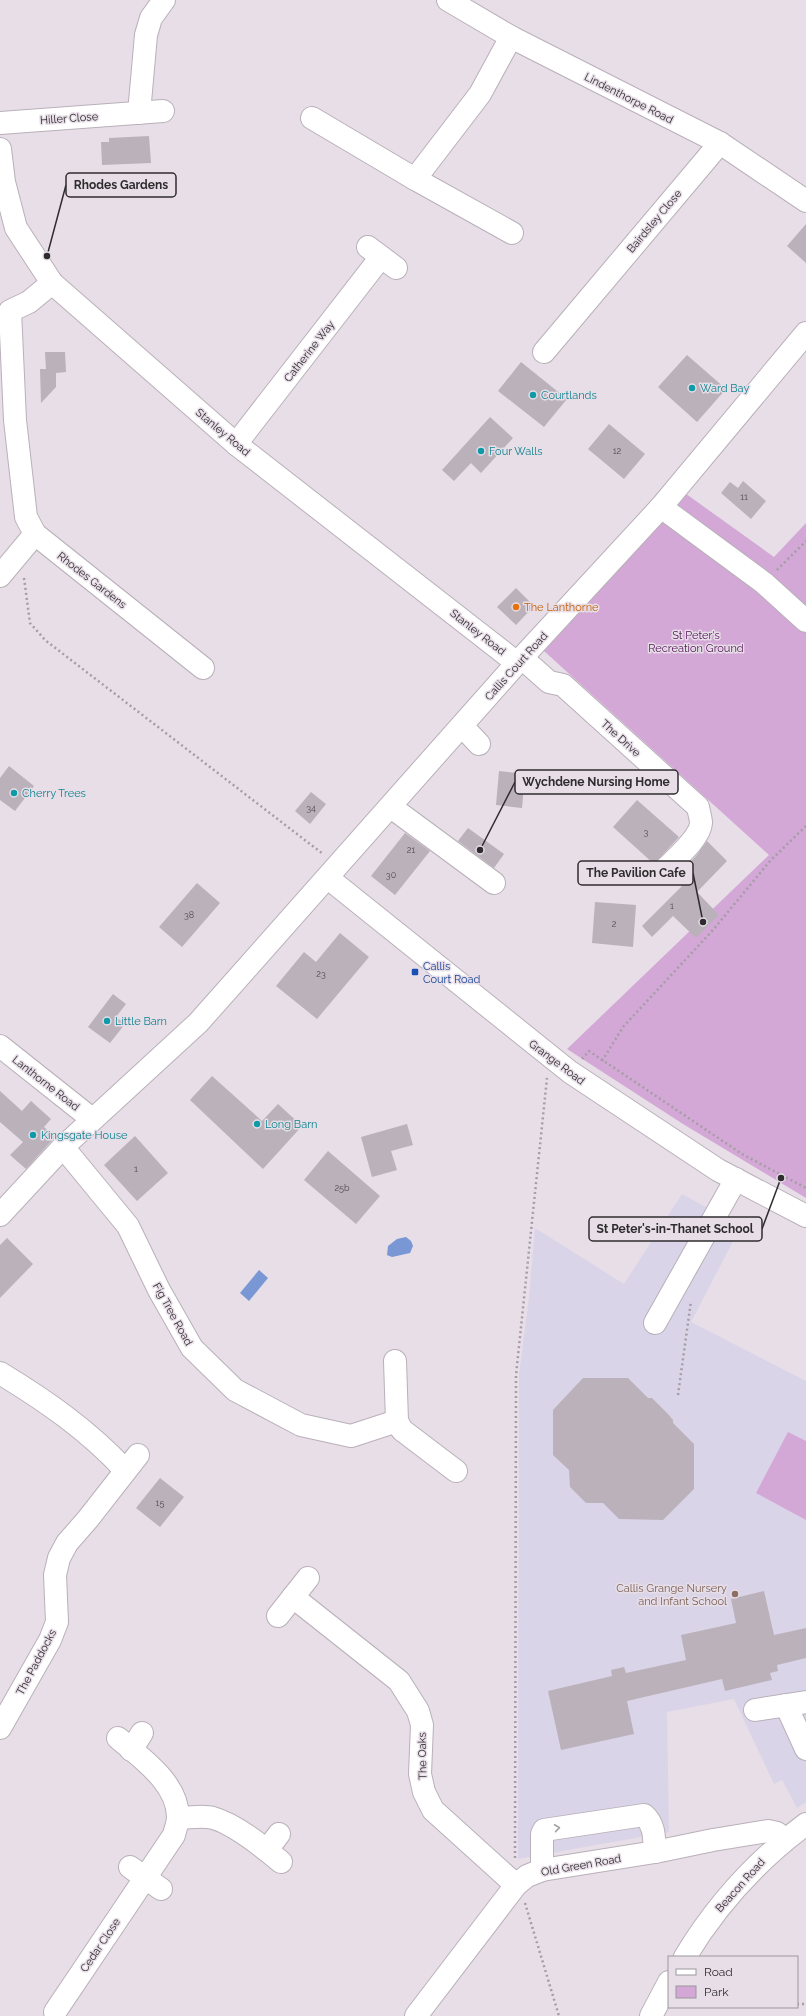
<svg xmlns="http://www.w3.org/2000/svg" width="806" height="2016" viewBox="0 0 806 2016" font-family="Raleway,sans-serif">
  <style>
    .education { fill: #dad4e9 }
    .green { fill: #d3a8d6 }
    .water { fill: #7996d5 }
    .building { fill: #bab1ba }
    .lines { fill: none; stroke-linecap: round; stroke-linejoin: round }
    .minor-casing { stroke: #b9b0b9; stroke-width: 24 }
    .path { stroke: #a49da4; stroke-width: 2.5; stroke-dasharray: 2 3; stroke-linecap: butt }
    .minor { stroke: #fff; stroke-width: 22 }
    .oneway { stroke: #a1a0a1 }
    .culture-dot { fill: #0f9aa8; stroke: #e7dee7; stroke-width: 1.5 }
    .food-dot { fill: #e8710a; stroke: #e7dee7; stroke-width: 1.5 }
    .transit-dot { fill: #1a4fb4; stroke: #e7dee7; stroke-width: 1.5 }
    .education-dot { fill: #8d6e63; stroke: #e7dee7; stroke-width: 1.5 }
    .labels { text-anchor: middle; stroke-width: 3; stroke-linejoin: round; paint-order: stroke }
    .number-label { font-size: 9px; fill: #524d52 }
    .street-label { font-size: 11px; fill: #2f2c2f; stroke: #e7dee7 }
    .culture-label { font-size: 11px; fill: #0d838f; stroke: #e7dee7; text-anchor: start }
    .food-label { font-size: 11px; fill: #c56008; stroke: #e7dee7; text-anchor: start }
    .park-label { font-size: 11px; fill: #531259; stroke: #e7dee7 }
    .transit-label { font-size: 11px; fill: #164399; stroke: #e7dee7; text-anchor: start }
    .education-label { font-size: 11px; fill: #785e54; stroke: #e7dee7; text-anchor: end }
    .leader { fill: none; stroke: #2f2c2f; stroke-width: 1.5 }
    .callout-dot { fill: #2f2c2f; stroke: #e7dee7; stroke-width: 1.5 }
    .callout { fill: #e7dee7; stroke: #2f2c2f; stroke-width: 1.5 }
    .callout-label { font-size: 12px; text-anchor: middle; font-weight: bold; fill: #2f2c2f }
  </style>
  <rect width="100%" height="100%" fill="#e7dee7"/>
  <path class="education" d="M682,1194L741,1226L691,1322L806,1381V1802L797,1808L782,1780L774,1784L734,1699L667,1712L669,1832L518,1859L519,1375L529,1297L535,1228L624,1284Z"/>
  <g class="green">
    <path d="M682,491L774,557L806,523V1198L683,1124L567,1049L769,855L544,651Z"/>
    <path d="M788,1432L806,1441V1520L756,1493Z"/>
  </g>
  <g class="water">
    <path d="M406,1237L411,1241L413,1246L410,1253L392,1257L387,1255L388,1246L397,1239Z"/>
    <path d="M259,1270L268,1278L249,1301L240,1293Z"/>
  </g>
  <g class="building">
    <path d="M149,136L151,163L102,165L101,142H109V138Z"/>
    <path d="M806,224V263L787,246Z"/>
    <path d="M45,352H65L66,372L56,373V387L41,403L40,369H46Z"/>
    <path d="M687,355L726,389L697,422L658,387Z"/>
    <path d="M521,362L567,399L544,427L498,391Z"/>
    <path d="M490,417L513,438L481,473L471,463L454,481L442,470Z"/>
    <path d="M609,424L645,454L624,479L588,449Z"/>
    <path d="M743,481L766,501L751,519L721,493L730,482L738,488Z"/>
    <path d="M516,588L534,606L516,625L497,607Z"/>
    <path d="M9,766L34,786L15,811L0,800V778Z"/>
    <path d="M499,771L525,774L522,808L496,805Z"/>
    <path d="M311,792L326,804L310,824L295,811Z"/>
    <path d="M637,800L679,837L654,864L613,827Z"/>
    <path d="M468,828L504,854L494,868L458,841Z"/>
    <path d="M405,833L430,851L395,895L371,876Z"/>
    <path d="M707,841L727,861L697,892L719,915L696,938L673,916L652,937L642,926L682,886L674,878L696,856Z"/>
    <path d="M197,883L220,903L182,947L159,927Z"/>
    <path d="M595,902L636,905L633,947L592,943Z"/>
    <path d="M340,933L369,957L317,1019L276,986L304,952L316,962Z"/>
    <path d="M113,994L126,1004L116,1017L125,1024L110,1043L88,1027Z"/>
    <path d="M212,1076L262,1121L278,1104L302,1126L263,1169L190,1100Z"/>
    <path d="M0,1091L22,1111L31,1101L51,1119L44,1127L55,1137L26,1169L10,1155L23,1142L0,1122Z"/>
    <path d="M407,1124L413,1145L391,1151L397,1170L372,1177L361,1137Z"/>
    <path d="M135,1136L168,1173L137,1201L104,1165Z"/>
    <path d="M328,1151L380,1196L356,1224L304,1180Z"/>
    <path d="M7,1238L33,1264L0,1298V1245Z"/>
    <path d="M583,1378H628L648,1398H652L668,1414L673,1420V1423L694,1444V1489L663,1520L619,1519L603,1503H586L570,1487L569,1470L553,1455V1410Z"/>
    <path d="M160,1478L184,1497L160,1527L136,1508Z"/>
    <path d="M764,1591L774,1635L806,1628V1658L777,1665L778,1671L770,1673L772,1680L725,1691L722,1679L627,1701L634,1734L561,1750L548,1691L612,1676L611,1670L624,1667L626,1673L686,1660L681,1635L736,1623L731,1599Z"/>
  </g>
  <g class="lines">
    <g class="minor-casing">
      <g id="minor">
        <path d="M448,0L511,37L720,143L806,201"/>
        <path d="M139,113L146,35L151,18L164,0"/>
        <path d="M312,118L415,179L512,233"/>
        <path d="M0,123L163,111"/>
        <path d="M0,149L4,182L16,228L52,283L236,444L517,663"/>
        <path d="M415,179L480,94L511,37"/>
        <path d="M368,247L396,268"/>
        <path d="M52,283L29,302L10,311L15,420L26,517L35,534L203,668"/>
        <path d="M544,352L720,143"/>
        <path d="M236,444L381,257"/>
        <path d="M661,507L764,583L806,621"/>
        <path d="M0,576L35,534"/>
        <path d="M522,658L549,682L563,685L698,807C699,813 701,818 701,823C700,838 676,858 666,868"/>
        <path d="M462,726L479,744"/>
        <path d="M391,807L494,883"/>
        <path d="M328,878L570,1072L718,1170L806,1216"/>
        <path d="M0,1046L92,1119"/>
        <path d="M63,1147L128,1226L159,1290L192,1348L235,1390L301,1425L351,1436L397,1421"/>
        <path d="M0,1215L63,1147L198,1023L517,663L661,507L806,333"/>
        <path d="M655,1323L736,1179"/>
        <path d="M395,1361L397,1421L402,1430L456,1471"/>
        <path d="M0,1373C46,1401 88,1430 125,1470"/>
        <path d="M293,1597L399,1681L418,1711L422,1725L420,1774L424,1792L433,1810L516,1885"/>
        <path d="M278,1616L308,1578"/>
        <path d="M786,1705L806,1749"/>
        <path d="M755,1710L806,1702"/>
        <path d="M0,1728L50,1640L57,1622L55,1575L59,1558L67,1543L88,1519L138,1455"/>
        <path d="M131,1750L142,1733"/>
        <path d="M178,1818C189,1818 203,1815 213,1818C235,1824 263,1847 281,1862"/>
        <path d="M267,1850L279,1834"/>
        <path d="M130,1867L161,1889"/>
        <path d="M542,1870V1834L544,1830L644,1815C655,1825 654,1838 655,1852"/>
        <path d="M685,1957C717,1904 756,1861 806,1824"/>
        <path d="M55,2012L174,1835C175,1830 178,1823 178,1817C178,1783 141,1758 118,1738"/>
        <path d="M416,2016L516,1885L527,1876L542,1870L655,1852L713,1840L768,1831L777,1833L785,1840"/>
        <path d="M651,2016L669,1982"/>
      </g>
    </g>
    <g class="path">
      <path d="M777,570L806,541"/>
      <path d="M24,578L30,623L45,640L323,854"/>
      <path d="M582,1059L589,1051L742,1154L806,1188"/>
      <path d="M602,1061L623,1027L713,930L770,861L806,826"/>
      <path d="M678,1395L691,1301"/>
      <path d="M515,1858L516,1375L547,1078"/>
      <path d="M525,1903L559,2016"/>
      <path d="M797,2004H806"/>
    </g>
    <use href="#minor" class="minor"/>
  </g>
  <defs><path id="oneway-chevron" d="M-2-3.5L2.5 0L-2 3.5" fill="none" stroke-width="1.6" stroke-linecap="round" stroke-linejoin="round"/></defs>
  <use class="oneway" href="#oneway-chevron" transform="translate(557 1828) rotate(-8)"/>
  <g class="culture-dot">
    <circle cx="692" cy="388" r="4"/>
    <circle cx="533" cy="395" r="4"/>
    <circle cx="481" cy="451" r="4"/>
    <circle cx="14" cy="793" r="4"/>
    <circle cx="107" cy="1021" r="4"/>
    <circle cx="257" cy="1124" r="4"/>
    <circle cx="33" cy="1135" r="4"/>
  </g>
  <circle class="food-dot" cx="516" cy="607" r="4"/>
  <rect class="transit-dot" x="411" y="968" width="8" height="8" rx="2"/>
  <circle class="education-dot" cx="735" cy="1594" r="4"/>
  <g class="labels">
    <g class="number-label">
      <text x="617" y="454">12</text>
      <text x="744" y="500">11</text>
      <text x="311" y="811">34</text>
      <text x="646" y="835">3</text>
      <text x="411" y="853">21</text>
      <text x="391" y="878">30</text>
      <text x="672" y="909">1</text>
      <text x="189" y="918">38</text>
      <text x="614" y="927">2</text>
      <text x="321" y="977">23</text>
      <text x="136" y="1172">1</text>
      <text x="342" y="1191">25b</text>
      <text x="160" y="1506">15</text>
    </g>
    <g class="street-label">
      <text transform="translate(629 98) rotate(27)" y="4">Lindenthorpe Road</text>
      <text transform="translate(69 118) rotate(-4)" y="4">Hiller Close</text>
      <text transform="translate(654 221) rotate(-50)" y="4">Bairdsley Close</text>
      <text transform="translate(309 351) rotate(-52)" y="4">Catherine Way</text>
      <text transform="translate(223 432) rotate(40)" y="4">Stanley Road</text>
      <text transform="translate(92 580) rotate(38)" y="4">Rhodes Gardens</text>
      <text transform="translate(478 632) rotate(38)" y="4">Stanley Road</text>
      <text transform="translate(516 666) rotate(-48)" y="4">Callis Court Road</text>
      <text transform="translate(621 738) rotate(42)" y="4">The Drive</text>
      <text transform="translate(557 1062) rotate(37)" y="4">Grange Road</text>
      <text transform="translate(46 1083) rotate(38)" y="4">Lanthorne Road</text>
      <text transform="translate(173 1314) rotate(61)" y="4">Fig Tree Road</text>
      <text transform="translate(36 1662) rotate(-62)" y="4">The Paddocks</text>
      <text transform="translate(422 1756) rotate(-91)" y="4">The Oaks</text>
      <text transform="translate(581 1865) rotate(-10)" y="4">Old Green Road</text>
      <text transform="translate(740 1885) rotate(-48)" y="4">Beacon Road</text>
      <text transform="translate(100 1945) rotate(-56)" y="4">Cedar Close</text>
    </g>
    <g class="culture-label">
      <text x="700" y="392">Ward Bay</text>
      <text x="541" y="399">Courtlands</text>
      <text x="489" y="455">Four Walls</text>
      <text x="22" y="797">Cherry Trees</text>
      <text x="115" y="1025">Little Barn</text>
      <text x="265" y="1128">Long Barn</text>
      <text x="41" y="1139">Kingsgate House</text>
    </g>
    <g class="food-label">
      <text x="524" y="611">The Lanthorne</text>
    </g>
    <g class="park-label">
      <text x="696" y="639">St Peter's<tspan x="696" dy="13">Recreation Ground</tspan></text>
    </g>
    <g class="transit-label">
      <text x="423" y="970">Callis<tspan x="423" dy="13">Court Road</tspan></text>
    </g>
    <g class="education-label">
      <text x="727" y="1592">Callis Grange Nursery<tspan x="727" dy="13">and Infant School</tspan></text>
    </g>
  </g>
  <path class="leader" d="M47 256L66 185M480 850L515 782M703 922L693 873M781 1178L762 1229"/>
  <g class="callout-dot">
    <circle cx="47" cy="256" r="4"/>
    <circle cx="480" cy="850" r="4"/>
    <circle cx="703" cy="922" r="4"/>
    <circle cx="781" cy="1178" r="4"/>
  </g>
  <g class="callout">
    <rect x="66" y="173" width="110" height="24" rx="4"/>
    <rect x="515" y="770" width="163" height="24" rx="4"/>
    <rect x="578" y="861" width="115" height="24" rx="4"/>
    <rect x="589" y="1217" width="173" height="24" rx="4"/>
  </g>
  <g class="callout-label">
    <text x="121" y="189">Rhodes Gardens</text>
    <text x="596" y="786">Wychdene Nursing Home</text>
    <text x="636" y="877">The Pavilion Cafe</text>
    <text x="675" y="1233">St Peter's-in-Thanet School</text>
  </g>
  <rect x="668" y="1956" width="130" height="52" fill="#e7dee7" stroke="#9d979d"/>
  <rect x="676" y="1969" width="20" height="6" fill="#ffffff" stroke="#9d979d"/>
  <text x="704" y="1976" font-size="12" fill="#2f2c2f">Road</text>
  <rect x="676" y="1986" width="20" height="12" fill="#d3a8d6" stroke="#9d979d"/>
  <text x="704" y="1996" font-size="12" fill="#2f2c2f">Park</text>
</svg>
